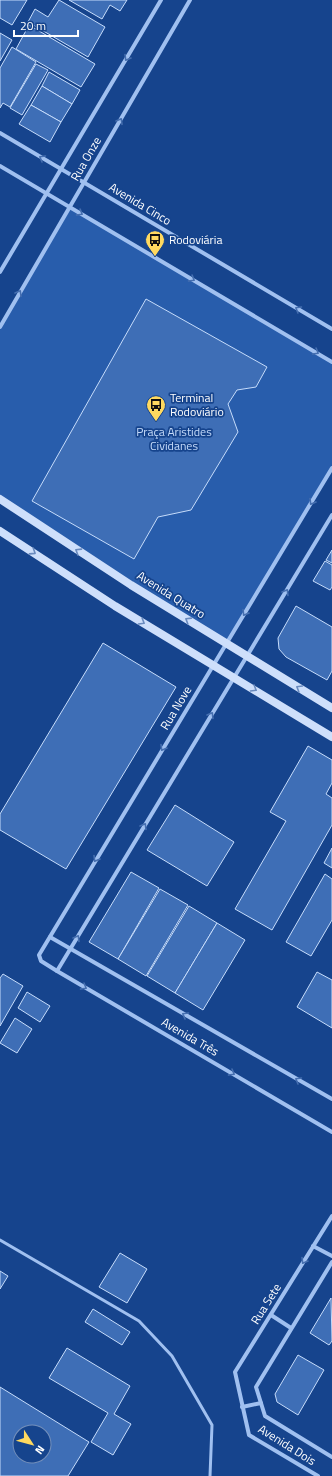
<svg xmlns="http://www.w3.org/2000/svg" width="332" height="1476" viewBox="0 0 332 1476" font-family="'Titillium Web',sans-serif">
  <style>
    .green { fill: #285dac }
    .building { fill: #3e6eb6; stroke: #c6dcfb; fill-rule: evenodd }
    .lines { fill: none; stroke-linecap: round; stroke-linejoin: round }
    .lane { stroke: #a0c0f0; stroke-width: 3 }
    .street { stroke: #a0c0f0; stroke-width: 4 }
    .secondary { stroke: #cedffb; stroke-width: 8 }
    .oneway { stroke: #466fb0 }
    .oneway2 { stroke: #698abe }
    .labels { text-anchor: middle; stroke-width: 3.5; stroke-linejoin: round; paint-order: stroke }
    .street-label { font-size: 12px; fill: #fff; stroke: #16448d }
    .poi-label { font-size: 12px; fill: #fff; stroke: #16448d; text-anchor: start }
    .park-label { font-size: 12px; fill: #c6dcfb; stroke: #16448d }
  </style>
  <rect width="100%" height="100%" fill="#16448d"/>
  <path class="green" d="M69,206L332,361V468L226,644L0,499V327Z"/>
  <g class="building">
    <path d="M0,0H27L12,25L0,18Z"/>
    <path d="M59,0L105,27L88,57L28,22L35,9L48,17Z"/>
    <path d="M69,0H127L120,11L110,5L102,19Z"/>
    <path d="M29,25L95,64L81,87L16,49Z"/>
    <path d="M0,33L12,40L0,61Z"/>
    <path d="M12,47L36,62L10,107L3,103L0,108V68Z"/>
    <path d="M36,64L48,70L22,115L10,108Z"/>
    <path d="M49,72L80,90L72,104L42,86Z"/>
    <path d="M42,86L72,104L61,122L31,105Z"/>
    <path d="M31,105L61,122L50,142L19,124Z"/>
    <path d="M146,299L267,367L256,387L237,390L228,404L238,432L191,510L158,517L134,559L32,501Z"/>
    <path d="M332,550V563L326,560Z"/>
    <path d="M325,561L332,565V587L330,590L313,581Z"/>
    <path d="M296,606L332,627V671L327,680L286,657L279,649L278,638Z"/>
    <path d="M103,643L176,687L66,869L0,830V814Z"/>
    <path d="M308,746L332,760V783L326,794L332,798V825L272,930L235,909L286,821L270,812Z"/>
    <path d="M175,805L234,842L207,886L147,850Z"/>
    <path d="M332,848V868L324,863Z"/>
    <path d="M131,872L159,888L118,959L89,942Z"/>
    <path d="M325,874L332,879V920L311,956L286,942Z"/>
    <path d="M160,889L188,905L146,976L118,959Z"/>
    <path d="M189,906L217,923L175,993L147,976Z"/>
    <path d="M217,923L245,940L203,1010L175,993Z"/>
    <path d="M317,972L332,980V1028L297,1007Z"/>
    <path d="M3,974L23,986L0,1026V978Z"/>
    <path d="M27,992L50,1006L40,1022L18,1008Z"/>
    <path d="M15,1018L32,1029L17,1053L0,1043Z"/>
    <path d="M120,1253L147,1269L127,1303L99,1287Z"/>
    <path d="M0,1271L8,1276L0,1289Z"/>
    <path d="M331,1298L332,1341L329,1345L310,1333Z"/>
    <path d="M93,1309L130,1332L122,1345L85,1322Z"/>
    <path d="M67,1348L130,1386L114,1414L131,1424L113,1455L91,1442L108,1413L49,1378Z"/>
    <path d="M298,1355L324,1370L298,1415L277,1402L275,1394Z"/>
    <path d="M0,1387L89,1442L68,1476H0ZM20,1432H44V1456H20Z"/>
  </g>
  <g class="lines">
    <path class="lane" d="M0,1240L139,1321L172,1356L212,1425L210,1476"/>
    <g class="street">
      <path d="M0,133L332,329"/>
      <path d="M0,166L332,362"/>
      <path d="M0,272L161,0"/>
      <path d="M0,327L190,0"/>
      <path d="M332,468L39,955L41,961L57,971L332,1132"/>
      <path d="M50,937L332,1099"/>
      <path d="M57,971L332,515"/>
      <path d="M313,1246L332,1256"/>
      <path d="M332,1262L256,1387L265,1416L332,1457"/>
      <path d="M271,1315L291,1328"/>
      <path d="M242,1407L261,1403"/>
      <path d="M318,1476L249,1435L235,1372L332,1216"/>
    </g>
    <g class="secondary">
      <path d="M0,499L131,585L332,708"/>
      <path d="M0,531L115,606L332,737"/>
    </g>
  </g>
  <defs><path id="oneway-chevron" d="M-2-3.5L2.5 0L-2 3.5" fill="none" stroke-width="1.6" stroke-linecap="round" stroke-linejoin="round"/></defs>
  <g class="oneway">
    <use href="#oneway-chevron" transform="translate(127 58) rotate(121)"/>
    <use href="#oneway-chevron" transform="translate(120 121) rotate(-60)"/>
    <use href="#oneway-chevron" transform="translate(42 158) rotate(-150)"/>
    <use href="#oneway-chevron" transform="translate(80 213) rotate(31)"/>
    <use href="#oneway-chevron" transform="translate(192 279) rotate(31)"/>
    <use href="#oneway-chevron" transform="translate(19 293) rotate(-60)"/>
    <use href="#oneway-chevron" transform="translate(298 309) rotate(-149)"/>
    <use href="#oneway-chevron" transform="translate(316 352) rotate(31)"/>
    <use href="#oneway-chevron" transform="translate(312 502) rotate(121)"/>
    <use href="#oneway-chevron" transform="translate(286 592) rotate(-59)"/>
    <use href="#oneway-chevron" transform="translate(245 613) rotate(121)"/>
    <use href="#oneway-chevron" transform="translate(211 715) rotate(-59)"/>
    <use href="#oneway-chevron" transform="translate(163 748) rotate(121)"/>
    <use href="#oneway-chevron" transform="translate(144 826) rotate(-59)"/>
    <use href="#oneway-chevron" transform="translate(96 859) rotate(121)"/>
    <use href="#oneway-chevron" transform="translate(77 938) rotate(-59)"/>
    <use href="#oneway-chevron" transform="translate(84 987) rotate(30)"/>
    <use href="#oneway-chevron" transform="translate(185 1015) rotate(-150)"/>
    <use href="#oneway-chevron" transform="translate(232 1073) rotate(30)"/>
    <use href="#oneway-chevron" transform="translate(298 1080) rotate(-150)"/>
    <use href="#oneway-chevron" transform="translate(304 1261) rotate(121)"/>
  </g>
  <g class="oneway2">
    <use href="#oneway-chevron" transform="translate(78 551) rotate(-148)"/>
    <use href="#oneway-chevron" transform="translate(33 552) rotate(33)"/>
    <use href="#oneway-chevron" transform="translate(188 620) rotate(-148)"/>
    <use href="#oneway-chevron" transform="translate(142 622) rotate(31)"/>
    <use href="#oneway-chevron" transform="translate(299 688) rotate(-149)"/>
    <use href="#oneway-chevron" transform="translate(254 689) rotate(31)"/>
  </g>
  <defs>
    <g id="bus-pin" transform="scale(1)"><path d="M0 17L-7.5 6A9.5 9.5 0 1 1 7.5 6Z" fill="#ffd95f" stroke="#16448d"/><path d="M-5-6H5V4H4V6H2V4H-2V6H-4V4H-5ZM-3.5-4V0h7V-4ZM-3.5 1.2v1.5H-2V1.2ZM2 1.2v1.5H3.5V1.2Z" fill="#111"/></g>
  </defs>
  <g fill-rule="evenodd">
    <use href="#bus-pin" x="155" y="240"/>
    <use href="#bus-pin" x="156" y="405"/>
  </g>
  <g class="labels">
    <g class="street-label">
      <text transform="translate(86 159) rotate(-60)" y="4">Rua Onze</text>
      <text transform="translate(140 204) rotate(31)" y="4">Avenida Cinco</text>
      <text transform="translate(171 595) rotate(32)" y="4">Avenida Quatro</text>
      <text transform="translate(176 708) rotate(-59)" y="4">Rua Nove</text>
      <text transform="translate(190 1037) rotate(30)" y="4">Avenida Três</text>
      <text transform="translate(266 1304) rotate(-58)" y="4">Rua Sete</text>
      <text transform="translate(287 1445) rotate(32)" y="4">Avenida Dois</text>
    </g>
    <g class="poi-label">
      <text x="169" y="244">Rodoviária</text>
      <text x="170" y="402">Terminal<tspan x="170" dy="14">Rodoviário</tspan></text>
    </g>
    <g class="park-label">
      <text x="174" y="436">Praça Aristides<tspan x="174" dy="14">Cividanes</tspan></text>
    </g>
  </g>
  <g transform="translate(32 1444) rotate(126)"><circle r="19" fill="#16448d" stroke="#738fbb"/>
  <path d="M0-3L7 15L0 10L-7 15Z" fill="#ffd95f"/>
  <text y="-6" font-size="11" font-weight="bold" text-anchor="middle" fill="#ffffff">N</text>
  </g>
  <path d="M14 30v6h64v-6" fill="none" stroke="#ffffff" stroke-width="2"/>
  <text x="20" y="30" font-size="12" fill="#ffffff" stroke="#16448d" stroke-width="3" paint-order="stroke">20 m</text>
</svg>
